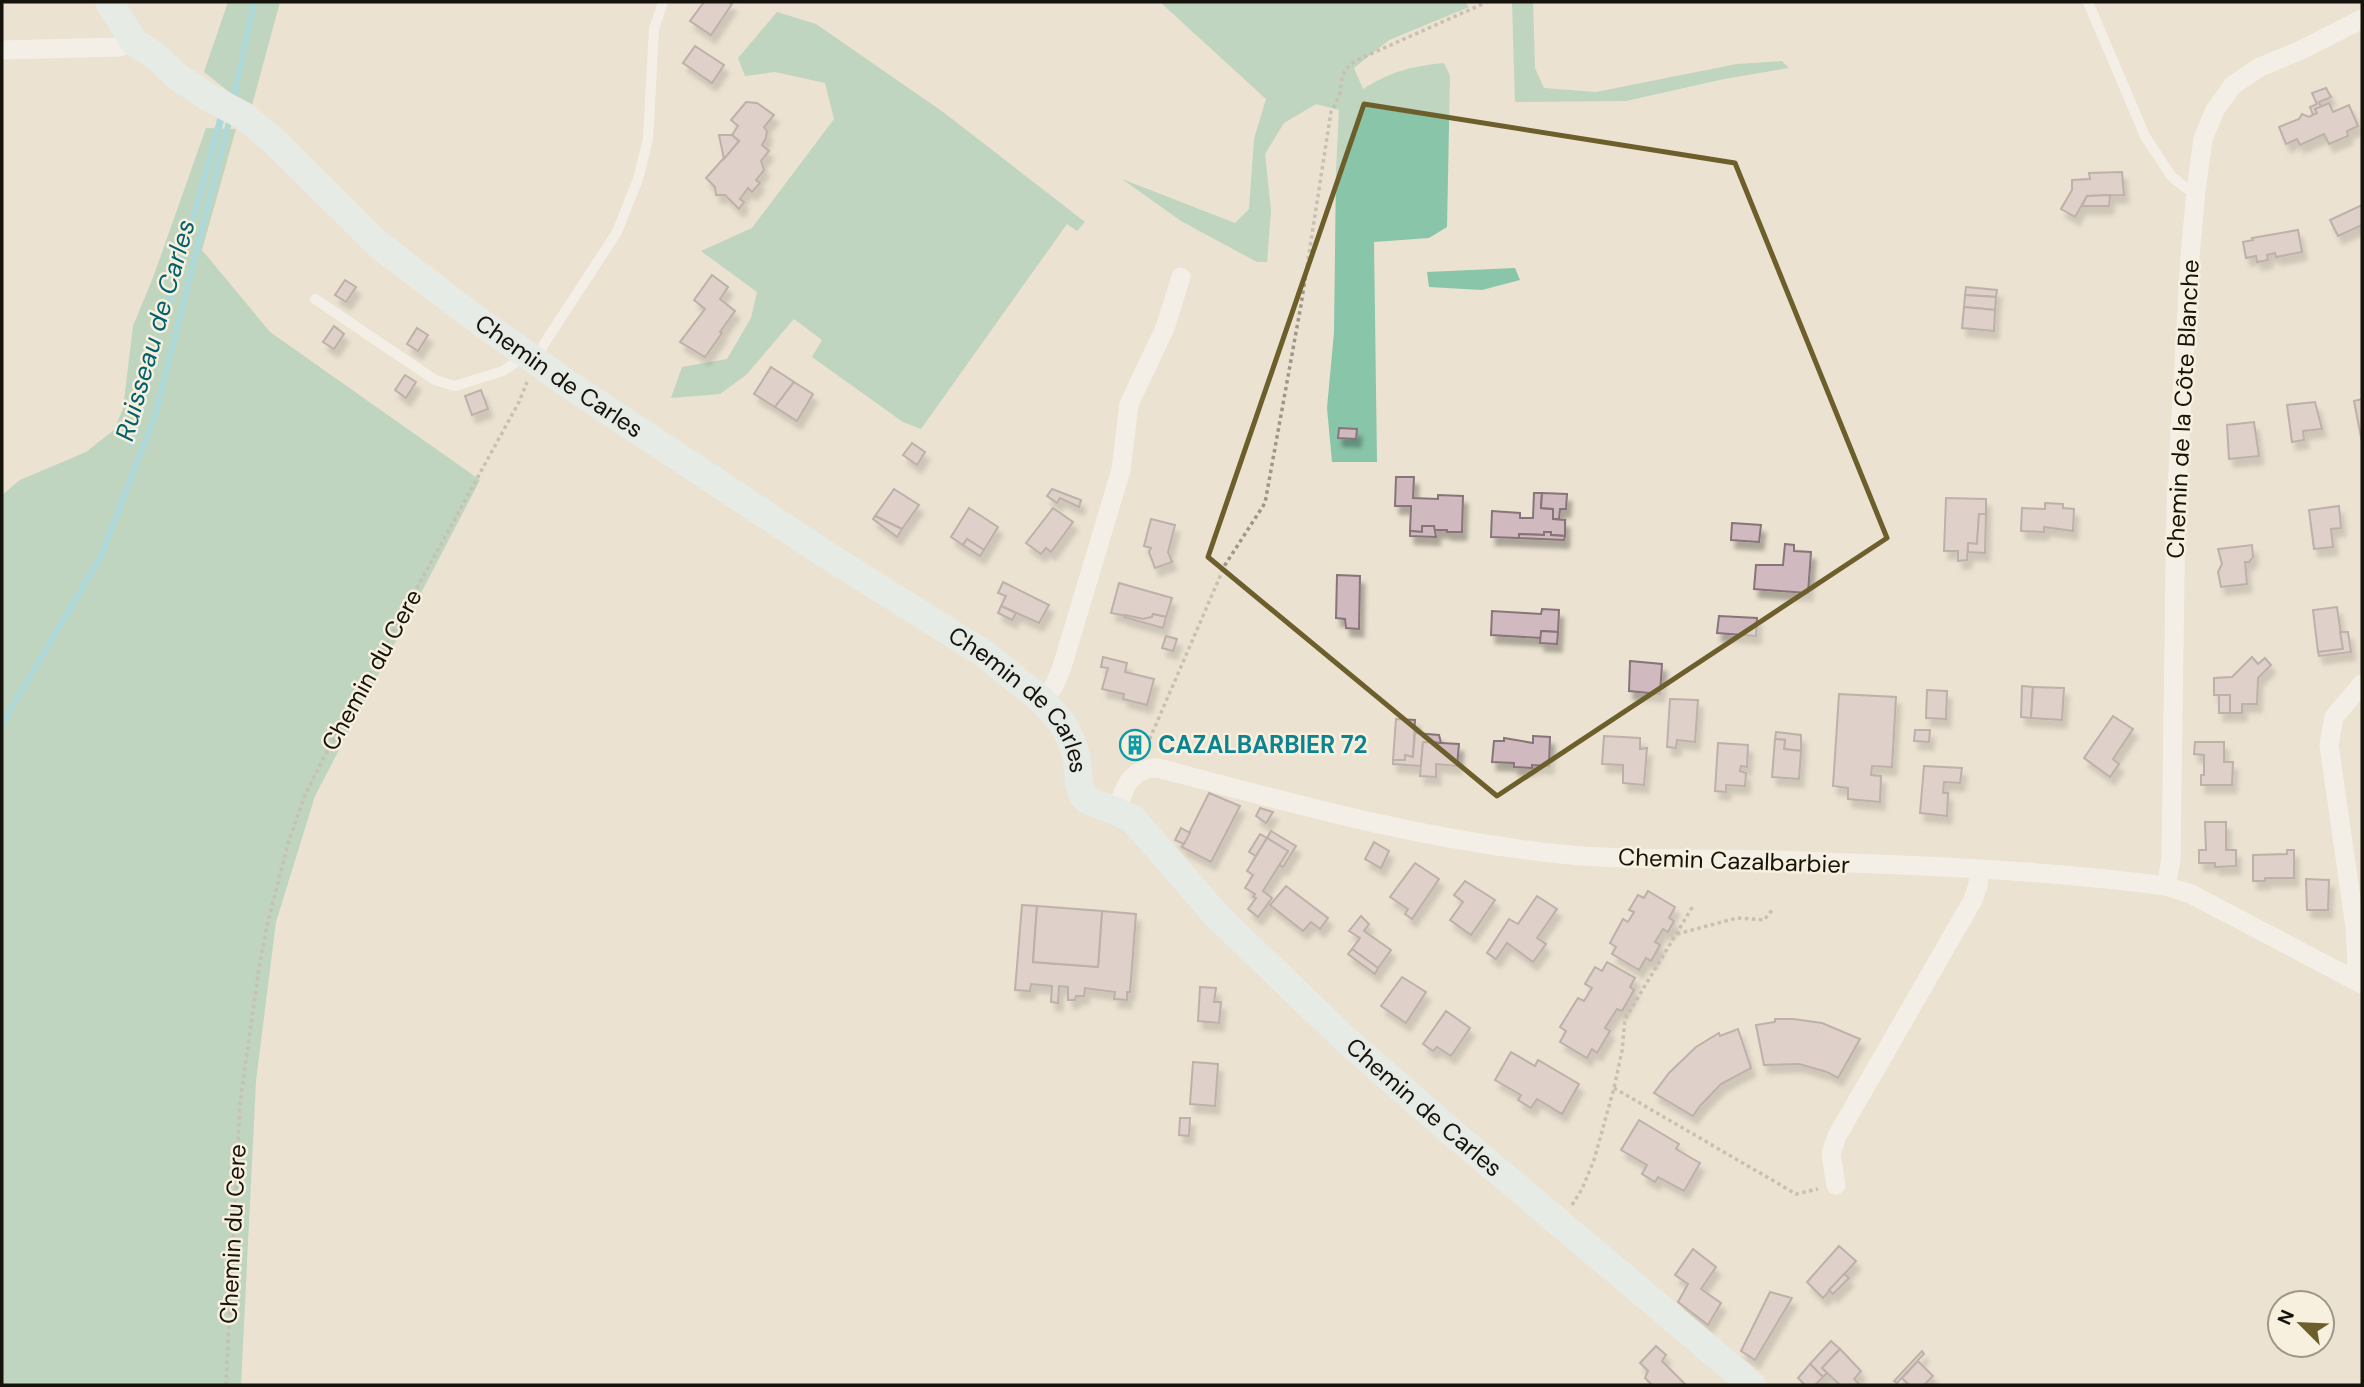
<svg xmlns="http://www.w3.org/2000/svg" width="2364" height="1387" viewBox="0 0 2364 1387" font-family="'DM Sans',sans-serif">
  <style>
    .green { fill: #89c5a9 }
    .water { fill: #67cedf }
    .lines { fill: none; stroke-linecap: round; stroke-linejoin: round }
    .stream { stroke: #67cedf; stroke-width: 6 }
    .building { fill: #d0bac0; stroke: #877479; stroke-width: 2; filter: url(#shadow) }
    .path { stroke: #9d978a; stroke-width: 3.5; stroke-dasharray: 3.5 3.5; stroke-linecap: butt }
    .lane { stroke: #fff; stroke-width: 10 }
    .street { stroke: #fff; stroke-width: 19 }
    .secondary { stroke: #e2f5fe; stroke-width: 28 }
    .marked { fill: none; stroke: #6c5f2c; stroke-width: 5; stroke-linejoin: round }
    .labels { text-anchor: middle; stroke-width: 5; stroke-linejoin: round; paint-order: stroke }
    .street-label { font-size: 24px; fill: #16130d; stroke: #f8f0de }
    .culture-label { font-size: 24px; font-weight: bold; fill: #0d838f; stroke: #f8f0de; text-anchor: start }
    .water-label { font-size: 26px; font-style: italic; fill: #03616d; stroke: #f8f0de }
  </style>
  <defs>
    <filter id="shadow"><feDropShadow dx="4.5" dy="8" stdDeviation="2" flood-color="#0004"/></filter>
  </defs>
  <rect width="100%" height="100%" fill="#ebe2d1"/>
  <g class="green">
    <path d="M228,2H280L251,109L204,72Z"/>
    <path d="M1160,2H1465L1469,7L1389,40L1354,68L1363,89C1390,72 1412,66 1444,63L1450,76L1447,227L1429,238L1374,242L1377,462H1332L1327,408L1334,332L1336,171L1339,110L1316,104L1284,123L1265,154L1271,210L1267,262H1257L1181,221L1122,179L1235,223L1249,209L1254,139L1266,99Z"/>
    <path d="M1512,2H1533L1535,68L1544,88L1596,92L1737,64L1782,61L1789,68L1724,79L1626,101L1515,102Z"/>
    <path d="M777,12L816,24L943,112L1085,222L1077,231L1067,224L921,429L903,422L812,357L822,340L794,319L746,375L720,394L671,398L682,367L727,359L751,318L757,292L701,251L752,228L834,119L825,83L775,72L745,76L738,58Z"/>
    <path d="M206,128L236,129L202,250L270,332L480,480L315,796L276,922L256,1081L241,1385H2V495L20,480L86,452L114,430L123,409L133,326L154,275Z"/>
    <path d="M1515,268L1520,280L1482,290L1429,287L1427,272Z"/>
  </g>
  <g class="water">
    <path d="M219,112L226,114L170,313L166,306Z"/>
    <path d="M158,336L162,342L135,445L129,449Z"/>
  </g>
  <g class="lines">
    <g class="stream">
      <path d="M233,101L254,2"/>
      <path d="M2,724L101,556L155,416L230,118"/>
    </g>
  </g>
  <g class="building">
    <path d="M704,2H728L732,4L711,35L690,21Z"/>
    <path d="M695,46L724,65L712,83L683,63Z"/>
    <path d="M2326,88L2331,97L2319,102L2321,107L2315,109L2317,113L2313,115L2310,107L2317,104L2312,93Z"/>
    <path d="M746,102L757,103L774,115L764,127L767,131L766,138L762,145L769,151L761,161L764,170L756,180L760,183L752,192L748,188L740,199L744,202L739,209L725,195H716L715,187L706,178L739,141L732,135L738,126L731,120Z"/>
    <path d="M2329,103L2333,112L2349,105L2358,126L2347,131L2348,136L2329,144L2324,134L2300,145L2297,139L2286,144L2279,127L2299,119L2302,114L2309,117L2317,113L2315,109Z"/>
    <path d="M719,135H732L739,141L724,159Z"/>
    <path d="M2122,172L2124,195L2087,196L2075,217L2061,209L2072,190V180L2090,179L2089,173Z"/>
    <path d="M2110,195L2109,206H2082L2087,196Z"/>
    <path d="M2362,205V225L2338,236L2330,220Z"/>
    <path d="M2298,230L2302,252L2276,257L2275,253L2267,255L2268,260L2257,262L2256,256L2246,258L2243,242L2253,240L2252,238Z"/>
    <path d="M712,275L728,287L720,299L735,311L720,332L722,333L705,357L680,342L705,309L694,300Z"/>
    <path d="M345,280L356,287L346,302L335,295Z"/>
    <path d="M1966,287L1997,290L1996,297L1965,295Z"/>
    <path d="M1965,295L1996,297L1995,310L1964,307Z"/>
    <path d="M1964,307L1995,310L1994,331L1962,328Z"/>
    <path d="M334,326L344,334L334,349L323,342Z"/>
    <path d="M417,328L428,335L418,351L407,344Z"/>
    <path d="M771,367L794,382L775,407L754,394Z"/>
    <path d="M405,375L416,382L406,398L395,390Z"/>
    <path d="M794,382L813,394L797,421L775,407Z"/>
    <path d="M481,390L488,409L472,415L465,396Z"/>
    <path d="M2362,399V442L2354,401Z"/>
    <path d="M2315,402L2322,429L2303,431L2304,440L2292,442L2287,405Z"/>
    <path d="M2254,422L2259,456L2229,459L2227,425Z"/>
    <path d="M1339,428L1357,429L1356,439L1338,438Z"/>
    <path d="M912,443L925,452L917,465L903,455Z"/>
    <path d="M1396,477H1414L1413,498L1438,499V495L1463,496L1462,532H1447V530H1433L1434,526H1422V532L1410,531L1411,506H1395Z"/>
    <path d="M894,489L919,505L902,529L875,516Z"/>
    <path d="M1052,489L1081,500L1079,507L1060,498L1057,503L1047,496Z"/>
    <path d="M1534,493H1542L1541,508L1553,509V519L1565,520V536L1551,535V532H1544V535L1519,534V538L1491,537L1492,511L1520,513V518H1533Z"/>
    <path d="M1542,493L1567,494L1566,509H1560L1559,519H1553V509L1541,508Z"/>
    <path d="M1946,498L1986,499V514H1979L1977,544L1968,543L1967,560L1958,561V551H1944Z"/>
    <path d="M2045,503L2063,504V508L2074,509L2073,531L2044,527V532L2021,531L2022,508L2045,509Z"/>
    <path d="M2339,506L2341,528L2331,529L2333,547L2314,549L2309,510Z"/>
    <path d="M969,508L998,527L984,550L967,539L963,545L951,537Z"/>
    <path d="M1053,508L1073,522L1051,552L1046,548L1041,554L1026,543Z"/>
    <path d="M1979,514H1986L1985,553L1968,552V543L1977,544Z"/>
    <path d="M875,516L902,529L897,537L873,519Z"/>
    <path d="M1151,519L1175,525L1168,552L1172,562L1155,568L1149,552L1151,548L1144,546Z"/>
    <path d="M1732,523L1761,525L1759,542L1731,540Z"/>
    <path d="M1422,526H1434L1436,537L1410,536V531L1422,532Z"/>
    <path d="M1544,532H1551V535L1565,536L1564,540L1519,538V534L1544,535Z"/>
    <path d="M967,539L984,550L980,556L963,545Z"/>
    <path d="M1785,544L1794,545V551L1811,552L1808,593L1754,589L1756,565H1783Z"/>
    <path d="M2252,545L2253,557L2249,562H2245L2247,584L2221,587L2218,572L2222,564L2218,549Z"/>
    <path d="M1337,575L1360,576L1359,629L1346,628L1345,619L1336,618Z"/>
    <path d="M1003,582L1049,605L1039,623L1001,606L1006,596L998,593Z"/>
    <path d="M1119,583L1172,598L1166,617L1153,614L1152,617L1143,619L1111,613Z"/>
    <path d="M1001,606L1016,613L1012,620L998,613Z"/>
    <path d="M2337,607L2343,649L2318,652L2313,610Z"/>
    <path d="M1542,609L1559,610L1558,632L1541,631V638L1491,635L1492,611L1541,614Z"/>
    <path d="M1153,614L1166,617L1163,628L1124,617L1125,615L1143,619L1152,617Z"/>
    <path d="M1719,616L1757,618L1756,636L1717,633Z"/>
    <path d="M1541,631L1558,632L1557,644L1540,643Z"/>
    <path d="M2340,632H2348L2351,652L2319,656L2318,652L2343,649Z"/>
    <path d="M1166,636L1177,639L1173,651L1162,648Z"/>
    <path d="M1103,657L1127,663L1125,672L1154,679L1147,705L1123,699L1124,694L1102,689L1108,668L1101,667Z"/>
    <path d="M2252,657L2258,664L2265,658L2271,665L2258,678L2257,704H2242V713H2230V695H2214V678L2232,677Z"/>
    <path d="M1630,661L1662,664L1660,694L1629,691Z"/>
    <path d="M2022,686L2033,687L2031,718L2021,717Z"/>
    <path d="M2033,687L2064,688L2062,720L2031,718Z"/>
    <path d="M1927,690L1947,691L1946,719L1926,718Z"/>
    <path d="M1839,694L1896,697L1892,767L1872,766L1871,775L1881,776L1880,802L1848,799V788L1833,786Z"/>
    <rect x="2219" y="695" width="11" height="18"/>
    <path d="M1670,699L1698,700L1695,742L1677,740L1676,748L1667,747Z"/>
    <path d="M2113,716L2133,729L2113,759L2119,764L2110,777L2084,758Z"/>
    <path d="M1396,719L1415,720L1413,757L1405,755V760H1393Z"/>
    <path d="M1915,730H1930L1929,742L1914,741Z"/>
    <path d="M1776,732L1801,735V751L1784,749L1785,740L1775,739Z"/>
    <path d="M1415,733L1439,735L1441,743L1423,742L1421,766L1393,764V760H1405V755L1413,757Z"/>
    <path d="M1533,736L1550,737L1549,766L1532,765V768L1514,767V763L1492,762L1494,741H1504V738L1533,743Z"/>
    <path d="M1604,736L1640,738V749L1647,748L1644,785L1623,783V765L1602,764Z"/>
    <path d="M1775,739L1785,740L1784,749L1801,751L1799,779L1772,777Z"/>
    <path d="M1423,742L1459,744L1457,766L1436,764V777L1420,776Z"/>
    <path d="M2195,742H2224V762H2233L2232,785H2201V775H2204V755L2194,754Z"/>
    <path d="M1718,743L1748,745L1747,767L1741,766L1740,771L1746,773L1745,786L1726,785V792L1715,791Z"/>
    <path d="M1924,766L1962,768L1960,783L1944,782L1943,793H1948L1947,816L1920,813Z"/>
    <path d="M1209,793L1240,806L1211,862L1182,847Z"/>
    <path d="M1260,808L1273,812L1266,823L1256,816Z"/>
    <path d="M2205,822H2226V850H2236V866L2215,867V863H2199V850H2206Z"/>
    <path d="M1181,828L1190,833L1184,844L1175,840Z"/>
    <path d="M1271,831L1296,846L1283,867L1279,865L1288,851L1267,838Z"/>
    <path d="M1260,834L1267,838L1256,856L1249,852Z"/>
    <path d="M1267,838L1288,851L1263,891L1272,898L1258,917L1248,909L1256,898L1253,897L1255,894L1245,888L1253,875L1247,871Z"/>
    <path d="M1374,842L1389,851L1381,868L1365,859Z"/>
    <path d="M2287,850H2294V878H2265V881H2253V855L2287,854Z"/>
    <path d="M1415,863L1439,879L1412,919L1405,914L1408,909L1390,897Z"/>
    <path d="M2306,879L2329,880L2328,910H2307Z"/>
    <path d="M1465,881L1495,900L1471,935L1450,920L1463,902L1454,895Z"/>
    <path d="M1286,886L1328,918L1320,929L1311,922L1303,931L1270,905Z"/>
    <path d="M1648,891L1675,907L1669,918L1674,921L1668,932L1663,929L1655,942L1660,945L1651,961L1646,958L1639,970L1612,954L1616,947L1610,943L1623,919L1628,922L1634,912L1629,910L1638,895L1644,898Z"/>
    <path d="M1537,896L1557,909L1537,938L1546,944L1533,962L1507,943L1496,959L1487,953L1509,919L1518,924Z"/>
    <path d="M1022,905L1037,906L1033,962L1098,967L1102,911L1136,914L1130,992H1127V1000L1114,999L1115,992L1085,988L1084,996H1076L1075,1000H1068V987L1059,986L1058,1003L1051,1002L1052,986L1031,984L1030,991L1015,990Z"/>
    <path d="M1037,906L1102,911L1098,967L1033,962Z"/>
    <path d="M1361,916L1369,924L1364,931L1391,950L1378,968L1352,949L1360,938L1349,931Z"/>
    <path d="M1352,949L1378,968L1375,974L1348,954Z"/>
    <path d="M1607,962L1635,978L1630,987L1634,990L1622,1011L1617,1009L1605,1028L1610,1031L1597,1053L1592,1049L1587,1058L1560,1042L1566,1031L1560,1027L1578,998L1584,1001L1592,988L1585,984L1595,967L1602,971Z"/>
    <path d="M1402,977L1426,992L1406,1023L1381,1006Z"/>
    <path d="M1200,987L1216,988L1214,1002H1221L1219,1023L1198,1021Z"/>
    <path d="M1446,1011L1470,1028L1451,1056L1437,1047L1433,1051L1423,1044Z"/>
    <path d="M1775,1019H1793L1822,1023L1860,1039L1838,1078L1827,1072L1799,1064L1764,1065L1756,1025L1775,1022Z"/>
    <path d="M1738,1029L1751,1068L1721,1084L1700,1106L1693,1116L1654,1093L1669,1073L1696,1047L1719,1033L1720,1036Z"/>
    <path d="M1511,1052L1535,1066L1538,1060L1579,1084L1562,1114L1537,1099L1531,1108L1518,1100L1521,1095L1495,1080Z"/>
    <path d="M1193,1062L1218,1064L1215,1106L1190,1104Z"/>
    <path d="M1180,1118H1190L1189,1136L1179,1135Z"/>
    <path d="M1639,1120L1679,1144L1676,1149L1700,1163L1684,1191L1658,1177L1655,1182L1642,1174L1647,1165L1621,1150Z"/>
    <path d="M1839,1246L1856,1261L1823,1298L1807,1282Z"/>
    <path d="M1693,1249L1716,1267L1701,1289L1721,1303L1708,1325L1678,1302L1688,1284L1675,1275Z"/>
    <path d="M1844,1274L1849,1278L1833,1294L1829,1290Z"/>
    <path d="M1770,1292L1792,1298L1755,1360L1741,1351Z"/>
    <path d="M1831,1341L1840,1349L1822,1368L1827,1373L1823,1377L1810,1364Z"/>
    <path d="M1656,1346L1666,1355L1662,1361L1686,1385H1652L1645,1378L1648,1371L1640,1363Z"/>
    <path d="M1840,1349L1861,1371L1854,1379L1860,1385H1840L1822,1368Z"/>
    <path d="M1922,1351L1924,1354L1897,1383L1894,1381Z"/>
    <path d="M1918,1361L1933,1376L1924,1385H1909L1902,1378Z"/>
    <path d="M1810,1364L1823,1377L1815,1385H1805L1798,1378Z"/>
  </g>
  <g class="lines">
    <g class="path">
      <path d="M1144,752L1225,565L1265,503L1301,305L1331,112C1334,107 1337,101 1339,96C1344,76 1338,73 1357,60L1487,2"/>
      <path d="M1677,934L1737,918L1764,920L1773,909"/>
      <path d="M1614,1088L1796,1194L1818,1189"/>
      <path d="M1572,1205L1582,1189L1594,1160L1614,1088L1622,1051L1625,1019L1693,906"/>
      <path d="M226,1385L240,1103L260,961L268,921L289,840L305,795L323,759L519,402L527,382"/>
    </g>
    <g class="lane">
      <path d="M2088,2L2145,136L2171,176L2186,188L2196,190"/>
      <path d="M315,299L435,380L455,386L503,371L524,357"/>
      <path d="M537,360L544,344L617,232L638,179L648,139L654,29L663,2"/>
    </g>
    <g class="street">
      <path d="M2,50L119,47L134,42"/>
      <path d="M1042,700L1054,686L1062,667L1121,470L1129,404L1165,328L1181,277"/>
      <path d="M1117,811C1124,787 1130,768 1158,768C1294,804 1430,842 1571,855C1639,861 1708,858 1776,860C1905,865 2038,869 2166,886L2191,894L2362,984"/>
      <path d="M2166,886L2171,859L2176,504L2190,257L2196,190L2203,139L2215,110L2233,85L2260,67L2299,51L2362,19"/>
      <path d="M2352,977L2357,963L2355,927L2329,745L2334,717L2362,684"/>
      <path d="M1836,1185L1831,1154L1837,1136L1973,900L1978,885L1979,870"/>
    </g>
    <path class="secondary" id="s1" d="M109,2L134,42L154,55L178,77L208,97L244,116L275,142L379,245L472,316L568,384L825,554L983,653L1042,700L1062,723L1071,740L1077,759L1079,783L1082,794L1087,800L1132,818L1217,916L1344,1038L1449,1130L1752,1385"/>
  </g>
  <path d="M0 0H2364V1387H0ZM1364,104L1735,163L1887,538L1497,796L1208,557Z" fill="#ebe2d1" fill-opacity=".55" fill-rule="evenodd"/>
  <path class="marked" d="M1364,104L1735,163L1887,538L1497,796L1208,557Z"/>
  <defs>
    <g id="building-ring" transform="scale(1.575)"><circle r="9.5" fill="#f8f0de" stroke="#0f9aa8" stroke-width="1.5"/><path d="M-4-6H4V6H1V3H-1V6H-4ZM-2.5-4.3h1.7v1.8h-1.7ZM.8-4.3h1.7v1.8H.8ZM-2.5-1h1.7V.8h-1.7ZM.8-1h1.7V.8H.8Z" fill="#0f9aa8"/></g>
  </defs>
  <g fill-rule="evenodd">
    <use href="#building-ring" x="1135" y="745"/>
  </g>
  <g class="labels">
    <g class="street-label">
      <text dy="8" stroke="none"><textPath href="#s1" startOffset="590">Chemin de Carles</textPath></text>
      <text transform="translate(2183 409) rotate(-87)" y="8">Chemin de la Côte Blanche</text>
      <text transform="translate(372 670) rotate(-61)" y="8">Chemin du Cere</text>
      <text dy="8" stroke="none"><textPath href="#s1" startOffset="1157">Chemin de Carles</textPath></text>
      <text transform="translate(1734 861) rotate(2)" y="8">Chemin Cazalbarbier</text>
      <text dy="8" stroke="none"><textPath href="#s1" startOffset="1745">Chemin de Carles</textPath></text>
      <text transform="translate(233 1234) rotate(-87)" y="8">Chemin du Cere</text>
    </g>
    <g class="culture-label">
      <text x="1158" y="753">CAZALBARBIER 72</text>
    </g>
    <g class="water-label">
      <text transform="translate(155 330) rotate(-74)" y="9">Ruisseau de Carles</text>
    </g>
  </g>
  <rect width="2364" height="1387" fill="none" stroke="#16130d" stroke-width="7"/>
  <g transform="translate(2301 1324) rotate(294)"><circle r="33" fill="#f8f0de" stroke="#9e988a" stroke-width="2"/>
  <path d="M0-5L12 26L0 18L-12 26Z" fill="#6c5f2c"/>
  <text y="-10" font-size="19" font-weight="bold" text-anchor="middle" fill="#16130d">N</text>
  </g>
</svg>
